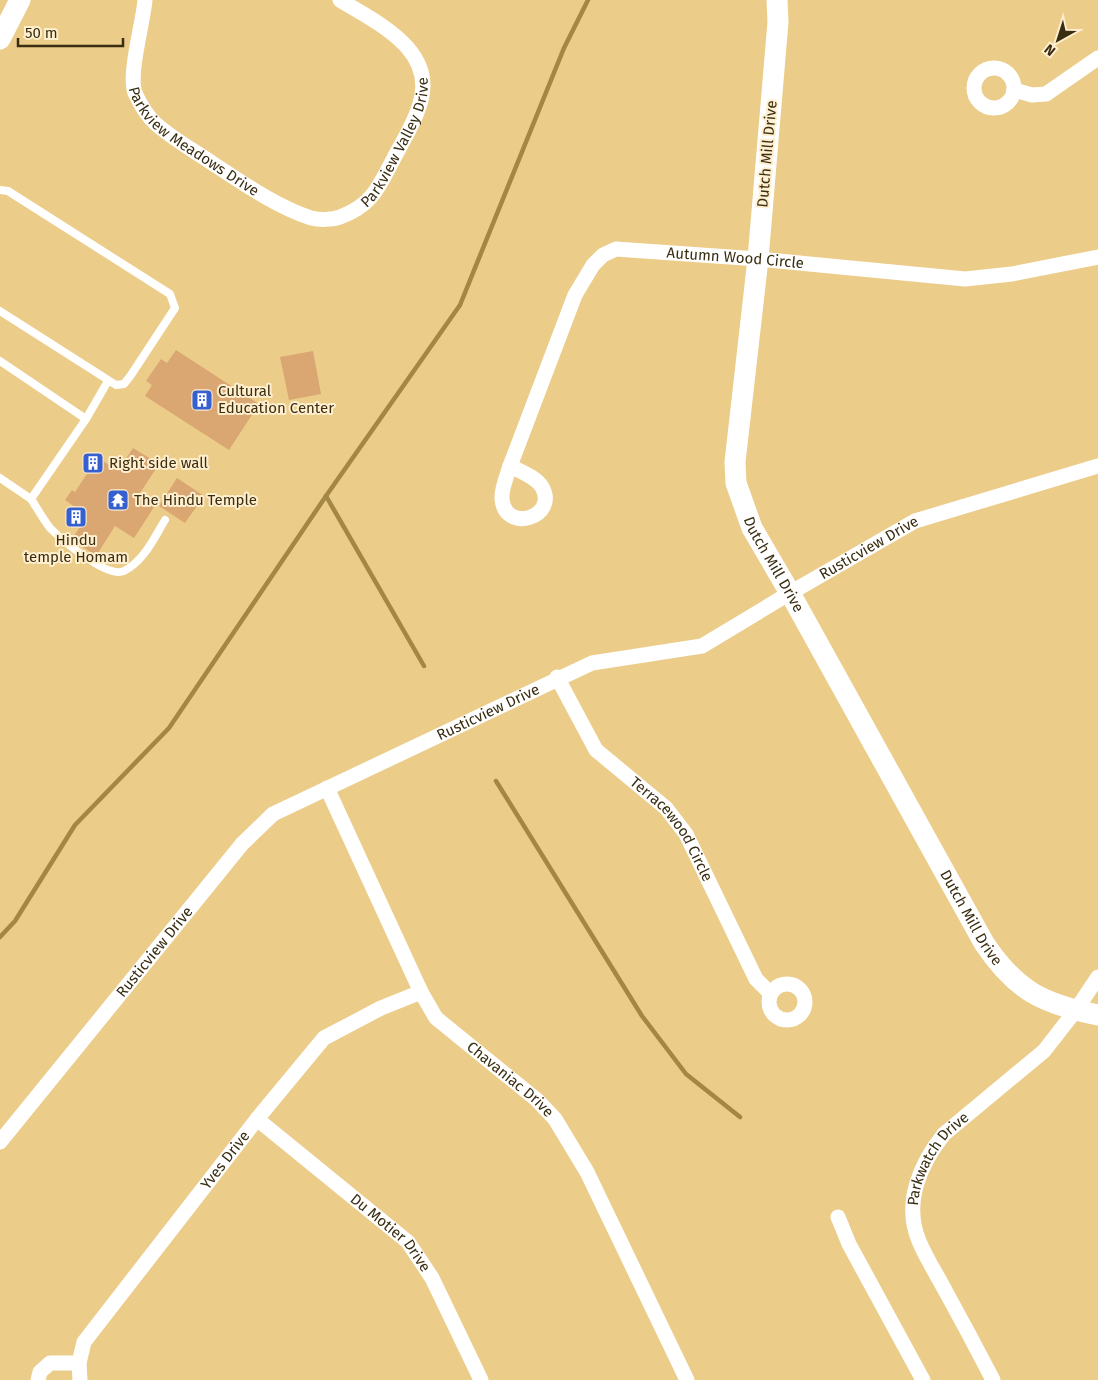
<svg xmlns="http://www.w3.org/2000/svg" width="1098" height="1380" viewBox="0 0 1098 1380" font-family="'Fira Sans',sans-serif">
  <style>
    .lines { fill: none; stroke-linecap: round; stroke-linejoin: round }
    .stream { stroke: #a58745; stroke-width: 4.5 }
    .building { fill: #daa672 }
    .lane { stroke: #fff; stroke-width: 8 }
    .street { stroke: #fff; stroke-width: 15 }
    .secondary { stroke: #fff; stroke-width: 21 }
    .labels { text-anchor: middle; stroke-width: 4; stroke-linejoin: round; paint-order: stroke }
    .street-label { font-size: 15px; fill: #3a2e12; stroke: #ffefce }
    .poi-label { font-size: 15px; fill: #3a2e12; stroke: #ffefce; text-anchor: start }
  </style>
  <rect width="100%" height="100%" fill="#ebcc89"/>
  <g class="lines">
    <g class="stream">
      <path d="M326,496L424,666"/>
      <path d="M496,781L642,1016L686,1074L740,1117"/>
      <path d="M0,937L15,921L75,825L169,728L326,496L460,305L564,48L588,0"/>
    </g>
  </g>
  <g class="building">
    <path d="M176,350L259,404L229,450L145,396L152,385L146,381L161,359L167,363Z"/>
    <path d="M313,351L321,394L289,400L280,357Z"/>
    <path d="M133,448L159,464L140,493L156,504L134,538L115,526L96,556L72,539L80,527L68,519L75,507L65,500L72,490L75,492L90,469L86,467L94,455L118,471Z"/>
    <path d="M177,478L204,496L185,523L159,506Z"/>
  </g>
  <g class="lines">
    <g class="lane">
      <path d="M0,190L8,191L170,294L175,308L131,375L124,384L116,385L0,311"/>
      <path d="M0,361L86,419L31,499L0,478"/>
      <path d="M86,419L108,381"/>
      <path d="M31,499C37,508 43,519 50,528C62,540 108,579 124,571C144,561 154,538 165,520"/>
    </g>
    <g class="street">
      <path id="s1" d="M145,0C143,24 128,74 135,93C140,104 147,116 156,124C173,139 193,150 212,163C243,183 275,206 311,218C319,220 332,220 340,217C373,205 379,186 394,158C403,141 413,125 419,107C439,51 379,24 340,0"/>
      <circle cx="994" cy="88" r="20"/>
      <path d="M1014,90L1032,95L1046,94L1098,58"/>
      <path id="s2" d="M510,466L575,295L593,265L603,255L616,249L758,259L965,279L1012,274L1098,257"/>
      <path d="M510,466C520,471 536,477 542,487C559,517 505,534 502,499C501,489 507,476 510,466Z"/>
      <path id="s3" d="M557,677L596,750L666,808L686,834L756,979L770,993"/>
      <path id="s4" d="M327,788L421,992L436,1018L537,1100L555,1119L587,1172L687,1380"/>
      <circle cx="787" cy="1002" r="18"/>
      <path id="s5" d="M257,1119L408,1242L432,1278L481,1380"/>
      <path id="s6" d="M0,1142L242,844L273,814L592,663L702,646L790,593L915,521L1098,466"/>
      <path d="M838,1217L849,1244L923,1380"/>
      <path d="M38,1380L40,1372L50,1363H79"/>
      <path id="s7" d="M80,1380L79,1363L84,1342L257,1119L324,1038L381,1008L421,992"/>
      <path id="s8" d="M993,1380C978,1351 962,1321 946,1292C937,1275 926,1258 919,1241C903,1203 920,1164 944,1134L1044,1051L1076,1010L1098,977"/>
    </g>
    <g class="secondary">
      <path id="s9" d="M777,0L778,22L758,259L735,462L736,483L752,528L790,593L984,943C1016,991 1043,1004 1098,1015"/>
      <path d="M0,39L20,0"/>
    </g>
  </g>
  <defs>
    <g id="building-square" transform="scale(1.125)"><rect x="-9" y="-9" width="18" height="18" rx="4" fill="#3660d0" stroke="#ffefce"/><path d="M-4-6H4V6H1V3H-1V6H-4ZM-2.5-4.3h1.7v1.8h-1.7ZM.8-4.3h1.7v1.8H.8ZM-2.5-1h1.7V.8h-1.7ZM.8-1h1.7V.8H.8Z" fill="#fff"/></g>
    <g id="temple-square" transform="scale(1.125)"><rect x="-9" y="-9" width="18" height="18" rx="4" fill="#3660d0" stroke="#ffefce"/><path d="M0-6L5-2H3V0L6.5 2.5H4V6H1.5V3h-3V6H-4V2.5H-6.5L-3 0V-2H-5Z" fill="#fff"/></g>
  </defs>
  <g fill-rule="evenodd">
    <use href="#building-square" x="202" y="400"/>
    <use href="#building-square" x="93" y="463"/>
    <use href="#temple-square" x="118" y="500"/>
    <use href="#building-square" x="76" y="517"/>
  </g>
  <g class="labels">
    <g class="street-label">
      <text dy="5" stroke="none"><textPath href="#s1" startOffset="171">Parkview Meadows Drive</textPath></text>
      <text dy="5" stroke="none"><textPath href="#s1" startOffset="441">Parkview Valley Drive</textPath></text>
      <text transform="translate(767 154) rotate(-85)" y="5">Dutch Mill Drive</text>
      <text dy="5" stroke="none"><textPath href="#s2" startOffset="366">Autumn Wood Circle</textPath></text>
      <text dy="5" stroke="none"><textPath href="#s6" startOffset="1085">Rusticview Drive</textPath></text>
      <text dy="5" stroke="none"><textPath href="#s9" startOffset="575">Dutch Mill Drive</textPath></text>
      <text dy="5" stroke="none"><textPath href="#s6" startOffset="665">Rusticview Drive</textPath></text>
      <text dy="5" stroke="none"><textPath href="#s3" startOffset="194">Terracewood Circle</textPath></text>
      <text dy="5" stroke="none"><textPath href="#s9" startOffset="980">Dutch Mill Drive</textPath></text>
      <text dy="5" stroke="none"><textPath href="#s6" startOffset="245">Rusticview Drive</textPath></text>
      <text dy="5" stroke="none"><textPath href="#s4" startOffset="351">Chavaniac Drive</textPath></text>
      <text dy="5" stroke="none"><textPath href="#s7" startOffset="269">Yves Drive</textPath></text>
      <text dy="5" stroke="none"><textPath href="#s8" startOffset="248">Parkwatch Drive</textPath></text>
      <text dy="5" stroke="none"><textPath href="#s5" startOffset="176">Du Motier Drive</textPath></text>
    </g>
    <g class="poi-label">
      <text x="218" y="396">Cultural<tspan x="218" dy="17">Education Center</tspan></text>
      <text x="109" y="468">Right side wall</text>
      <text x="134" y="505">The Hindu Temple</text>
      <text x="76" y="545" text-anchor="middle">Hindu<tspan x="76" dy="17">temple Homam</tspan></text>
    </g>
  </g>
  <g transform="translate(1058 40) rotate(219)" stroke="#ffefce" stroke-width="4" paint-order="stroke">
  <path d="M0-4L9 19L0 12L-9 19Z" fill="#3a2e12"/>
  <text y="-8" font-size="14" font-weight="bold" text-anchor="middle" fill="#3a2e12">N</text>
  </g>
  <path d="M18 38v8h105v-8" fill="none" stroke="#3a2e12" stroke-width="2.5"/>
  <text x="25" y="38" font-size="15" fill="#3a2e12" stroke="#ffefce" stroke-width="4" paint-order="stroke">50 m</text>
</svg>
